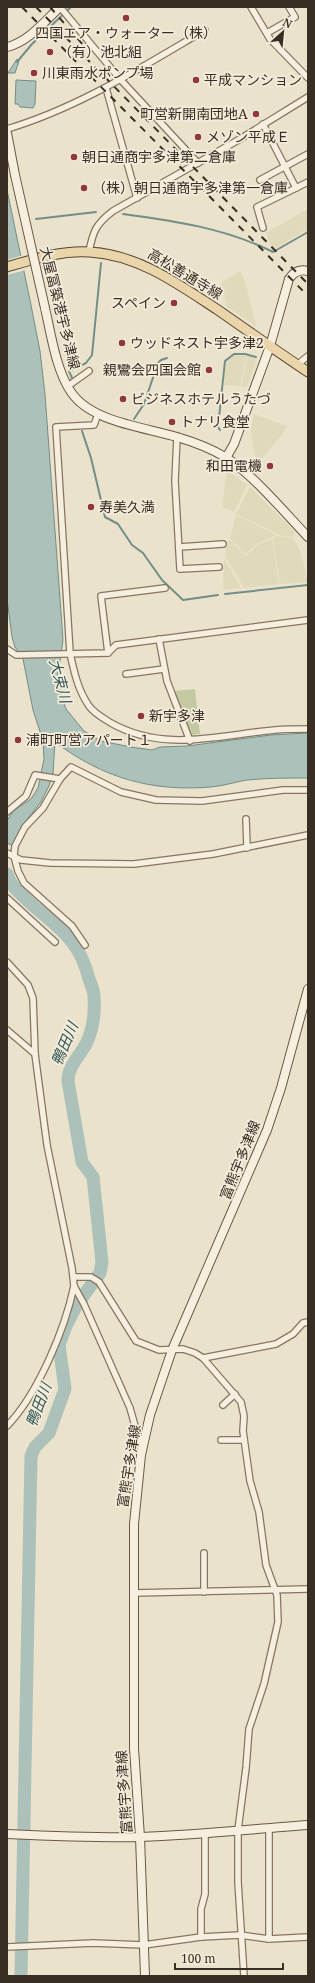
<svg xmlns="http://www.w3.org/2000/svg" width="315" height="1983" viewBox="0 0 315 1983" font-family="'Noto Serif','Noto Sans JP',serif">
  <style>
    .farmland { fill: #e0daba }
    .green { fill: #c4c9a1 }
    .water { fill: #acc1ba; stroke: #738e88 }
    .pier { fill: #ebe2cc }
    .lines { fill: none; stroke-linecap: round; stroke-linejoin: round }
    .stream { stroke: #738e88; stroke-width: 2 }
    .river { stroke: #acc1ba; stroke-width: 13 }
    .street-casing { stroke: #877561; stroke-width: 8 }
    .secondary-casing { stroke: #695744; stroke-width: 10 }
    .primary-casing { stroke: #564435; stroke-width: 11 }
    .street { stroke: #f6efdf; stroke-width: 5.5 }
    .secondary { stroke: #f6efdf; stroke-width: 8 }
    .primary { stroke: #e9d5a9; stroke-width: 9 }
    .rail { stroke: #392e23; stroke-width: 2; stroke-dasharray: 7 7; stroke-linecap: butt }
    .secondary-bridge-casing { stroke: #695744; stroke-width: 10; stroke-linecap: butt }
    .secondary-bridge { stroke: #f6efdf; stroke-width: 8 }
    .poi-dot { fill: #903738; stroke: #f3ecdb; stroke-width: 1.5 }
    .labels { text-anchor: middle; stroke-width: 3.5; stroke-linejoin: round; paint-order: stroke }
    .poi-label { font-size: 14px; fill: #392e23; stroke: #f3ecdb; text-anchor: start }
    .street-label { font-size: 14px; fill: #392e23; stroke: #f3ecdb }
    .water-label { font-size: 15px; font-style: italic; fill: #345755; stroke: #f3ecdb }
  </style>
  <rect width="100%" height="100%" fill="#ebe2cc"/>
  <g class="farmland">
    <path d="M308,209V229L272,250L266,233Z"/>
    <path d="M240,271L246,284L256,326L227,307L221,283Z"/>
    <path d="M234,355L247,356L240,386L224,385L226,362Z"/>
    <path d="M248,356L257,359L247,387H241Z"/>
    <path d="M254,414L287,426L282,435L258,463L253,448L251,429Z"/>
    <path d="M227,470L247,485L234,512L224,508L222,505Z"/>
    <path d="M250,487L295,532L293,537L282,536L236,514Z"/>
    <path d="M236,515L267,530L276,535L255,545L246,554L230,538Z"/>
    <path d="M277,536L293,538L300,551L308,582L280,584L273,539Z"/>
    <path d="M272,539L279,584L244,588L225,556L228,542L230,540L246,556L257,545Z"/>
    <path d="M224,559L241,588L223,590Z"/>
  </g>
  <path class="green" d="M195,689L200,734L192,735L174,691Z"/>
  <g class="water">
    <path d="M17,59L19,61L15,73H8Z"/>
    <path d="M16,80L36,81L35,104L33,108L20,107L18,104H15Z"/>
    <path d="M7,190L30,300L40,351L45,394L63,640L57,681L66,709L84,731L101,741L131,747L152,750L160,747L187,746L271,735L308,733V778C288,778 267,778 247,780C235,782 223,786 211,787C152,792 103,778 55,742L53,773L49,786L41,802L25,822L13,846L7,843V821L13,811L31,799L38,788L44,759L43,741L33,710L23,659L15,647L12,637L7,599Z"/>
  </g>
  <path class="pier" d="M23,255L26,270L7,275V260Z"/>
  <g class="lines">
    <g class="stream">
      <path d="M17,62L32,44L71,7"/>
      <path d="M123,214C175,221 225,228 273,252L308,232"/>
      <path d="M36,219L96,212"/>
      <path d="M72,378L69,371L86,363L92,355L101,263"/>
      <path d="M134,419L144,404L158,363L161,360L167,358"/>
      <path d="M220,430L218,427L225,361L234,354H245L256,357"/>
      <path d="M82,431L91,458L105,517L118,524L132,545L143,553L162,580L183,600L218,595"/>
      <path d="M225,594L308,585"/>
    </g>
    <path class="river" d="M7,874C11,887 20,893 29,902C58,928 79,938 89,979C91,984 94,991 94,996C95,1011 93,1030 86,1044C79,1057 68,1066 68,1081L82,1162L93,1177L102,1262L100,1273L76,1306L66,1326L59,1345L65,1389L49,1433L35,1447L31,1456L21,1976"/>
    <g class="street-casing">
      <g id="street">
        <path d="M60,7L120,79L198,163"/>
        <path d="M251,7L270,39L308,78"/>
        <path d="M267,33L295,17L289,7"/>
        <path d="M106,88L137,198"/>
        <path d="M263,124L296,188L308,182"/>
        <path d="M7,129C78,108 142,67 205,30"/>
        <path d="M260,180L308,154"/>
        <path d="M263,228L257,207L296,188"/>
        <path d="M89,252C93,231 96,224 113,211L240,139L308,97"/>
        <path d="M297,365L308,356"/>
        <path d="M68,386L89,371"/>
        <path d="M98,414L94,425L56,427L70,653C74,672 78,690 89,706C95,714 103,718 111,723C164,753 219,735 275,730C286,729 297,729 308,729"/>
        <path d="M177,437L175,481L180,569L219,567"/>
        <path d="M179,547L223,544"/>
        <path d="M159,639L167,681L190,741"/>
        <path d="M7,649L16,655L108,653L116,645L308,620"/>
        <path d="M108,653L101,596L165,588"/>
        <path d="M126,674L164,669"/>
        <path d="M7,812L26,796L35,775L60,779"/>
        <path d="M246,819L247,848"/>
        <path d="M7,853L21,860L50,863L134,864L213,854L308,835"/>
        <path d="M7,898L55,942"/>
        <path d="M85,945L72,926L24,883L18,871L14,856L15,846L25,827L43,808L60,779L71,767L121,792L156,800L202,801L283,790H308"/>
        <path d="M7,962L28,985L33,998L35,1054L47,1145L72,1268L74,1286L84,1304L130,1408L142,1451"/>
        <path d="M7,1030L35,1054"/>
        <path d="M74,1277H91L99,1282L136,1341L159,1350L183,1349L195,1353L203,1358L241,1402L244,1416L243,1431L250,1481L259,1512L266,1565L277,1595L278,1622L264,1684L249,1729L246,1768L238,1830V1882L244,1976"/>
        <path d="M203,1358L276,1344L293,1334L303,1323L308,1322"/>
        <path d="M223,1405L235,1394"/>
        <path d="M7,1426C38,1394 65,1329 74,1286"/>
        <path d="M221,1440H244"/>
        <path d="M204,1592V1553"/>
        <path d="M133,1593L308,1589"/>
        <path d="M201,1937V1909L205,1894V1834"/>
        <path d="M269,1939V1828"/>
        <path d="M7,1947L93,1943L144,1945L201,1937L240,1935L269,1939L308,1937"/>
      </g>
    </g>
    <g class="secondary-casing">
      <g id="secondary">
        <path d="M7,47C28,42 44,22 60,7"/>
        <path d="M7,133L15,175"/>
        <path d="M45,308C51,334 56,370 71,392C91,422 144,427 177,437C194,442 210,448 225,457C252,473 285,513 308,537"/>
        <path d="M226,458L234,444L270,346L289,279C294,271 300,269 308,271"/>
        <path d="M7,1834C51,1836 96,1838 141,1837C197,1835 252,1829 308,1825"/>
        <path d="M145,1976L140,1837L134,1748V1524L141,1455L150,1415L172,1350L267,1130L281,1088L308,989"/>
      </g>
    </g>
    <g class="primary-casing">
      <path id="primary" d="M7,267C34,259 62,250 90,252C139,255 178,284 218,310C248,331 278,352 308,372"/>
    </g>
    <use href="#street" class="street"/>
    <use href="#secondary" class="secondary"/>
    <use href="#primary" class="primary"/>
    <g class="rail">
      <path d="M22,7L308,296"/>
      <path d="M36,7L308,284"/>
      <path d="M50,7L84,46"/>
    </g>
    <g class="secondary-bridge-casing">
      <path id="secondary-bridge" d="M15,175L45,308"/>
    </g>
    <use href="#secondary-bridge" class="secondary-bridge"/>
  </g>
  <g class="poi-dot">
    <circle cx="126" cy="18" r="4"/>
    <circle cx="50" cy="52" r="4"/>
    <circle cx="34" cy="73" r="4"/>
    <circle cx="196" cy="80" r="4"/>
    <circle cx="256" cy="114" r="4"/>
    <circle cx="198" cy="137" r="4"/>
    <circle cx="74" cy="157" r="4"/>
    <circle cx="84" cy="188" r="4"/>
    <circle cx="174" cy="303" r="4"/>
    <circle cx="122" cy="343" r="4"/>
    <circle cx="209" cy="370" r="4"/>
    <circle cx="123" cy="399" r="4"/>
    <circle cx="172" cy="422" r="4"/>
    <circle cx="270" cy="466" r="4"/>
    <circle cx="91" cy="507" r="4"/>
    <circle cx="141" cy="716" r="4"/>
    <circle cx="18" cy="740" r="4"/>
  </g>
  <g class="labels">
    <g class="poi-label">
      <text x="126" y="38" text-anchor="middle">四国エア・ウォーター（株）</text>
      <text x="58" y="57">（有）池北組</text>
      <text x="42" y="78">川東雨水ポンプ場</text>
      <text x="204" y="85">平成マンション</text>
      <text x="248" y="119" text-anchor="end">町営新開南団地A</text>
      <text x="206" y="142">メゾン平成Ｅ</text>
      <text x="82" y="162">朝日通商宇多津第二倉庫</text>
      <text x="92" y="193">（株）朝日通商宇多津第一倉庫</text>
      <text x="166" y="308" text-anchor="end">スペイン</text>
      <text x="130" y="348">ウッドネスト宇多津2</text>
      <text x="201" y="375" text-anchor="end">親鸞会四国会館</text>
      <text x="131" y="404">ビジネスホテルうたづ</text>
      <text x="180" y="427">トナリ食堂</text>
      <text x="262" y="471" text-anchor="end">和田電機</text>
      <text x="99" y="512">寿美久満</text>
      <text x="149" y="721">新宇多津</text>
      <text x="26" y="745">浦町町営アパート１</text>
    </g>
    <g class="street-label">
      <text transform="translate(185 274) rotate(31)" y="5">高松善通寺線</text>
      <text transform="translate(60 308) rotate(76)" y="5">大屋冨築港宇多津線</text>
      <text transform="translate(240 1160) rotate(-68)" y="5">富熊宇多津線</text>
      <text transform="translate(129 1466) rotate(-81)" y="5">富熊宇多津線</text>
      <text transform="translate(124 1792) rotate(-94)" y="5">富熊宇多津線</text>
    </g>
    <g class="water-label">
      <text transform="translate(60 681) rotate(75)" y="5">大束川</text>
      <text transform="translate(65 1044) rotate(-67)" y="5">鴨田川</text>
      <text transform="translate(39 1405) rotate(-69)" y="5">鴨田川</text>
    </g>
  </g>
  <rect width="315" height="1983" fill="none" stroke="#392e23" stroke-width="16"/>
  <g transform="translate(283 32) rotate(27)" stroke="#f3ecdb" stroke-width="3" paint-order="stroke">
  <path d="M0-3L7 15L0 10L-7 15Z" fill="#392e23"/>
  <text y="-6" font-size="11" font-weight="bold" text-anchor="middle" fill="#392e23">N</text>
  </g>
  <path d="M175 1963v6h108v-6" fill="none" stroke="#392e23" stroke-width="2"/>
  <text x="181" y="1963" font-size="12" fill="#392e23" stroke="#f3ecdb" stroke-width="3" paint-order="stroke">100 m</text>
</svg>
